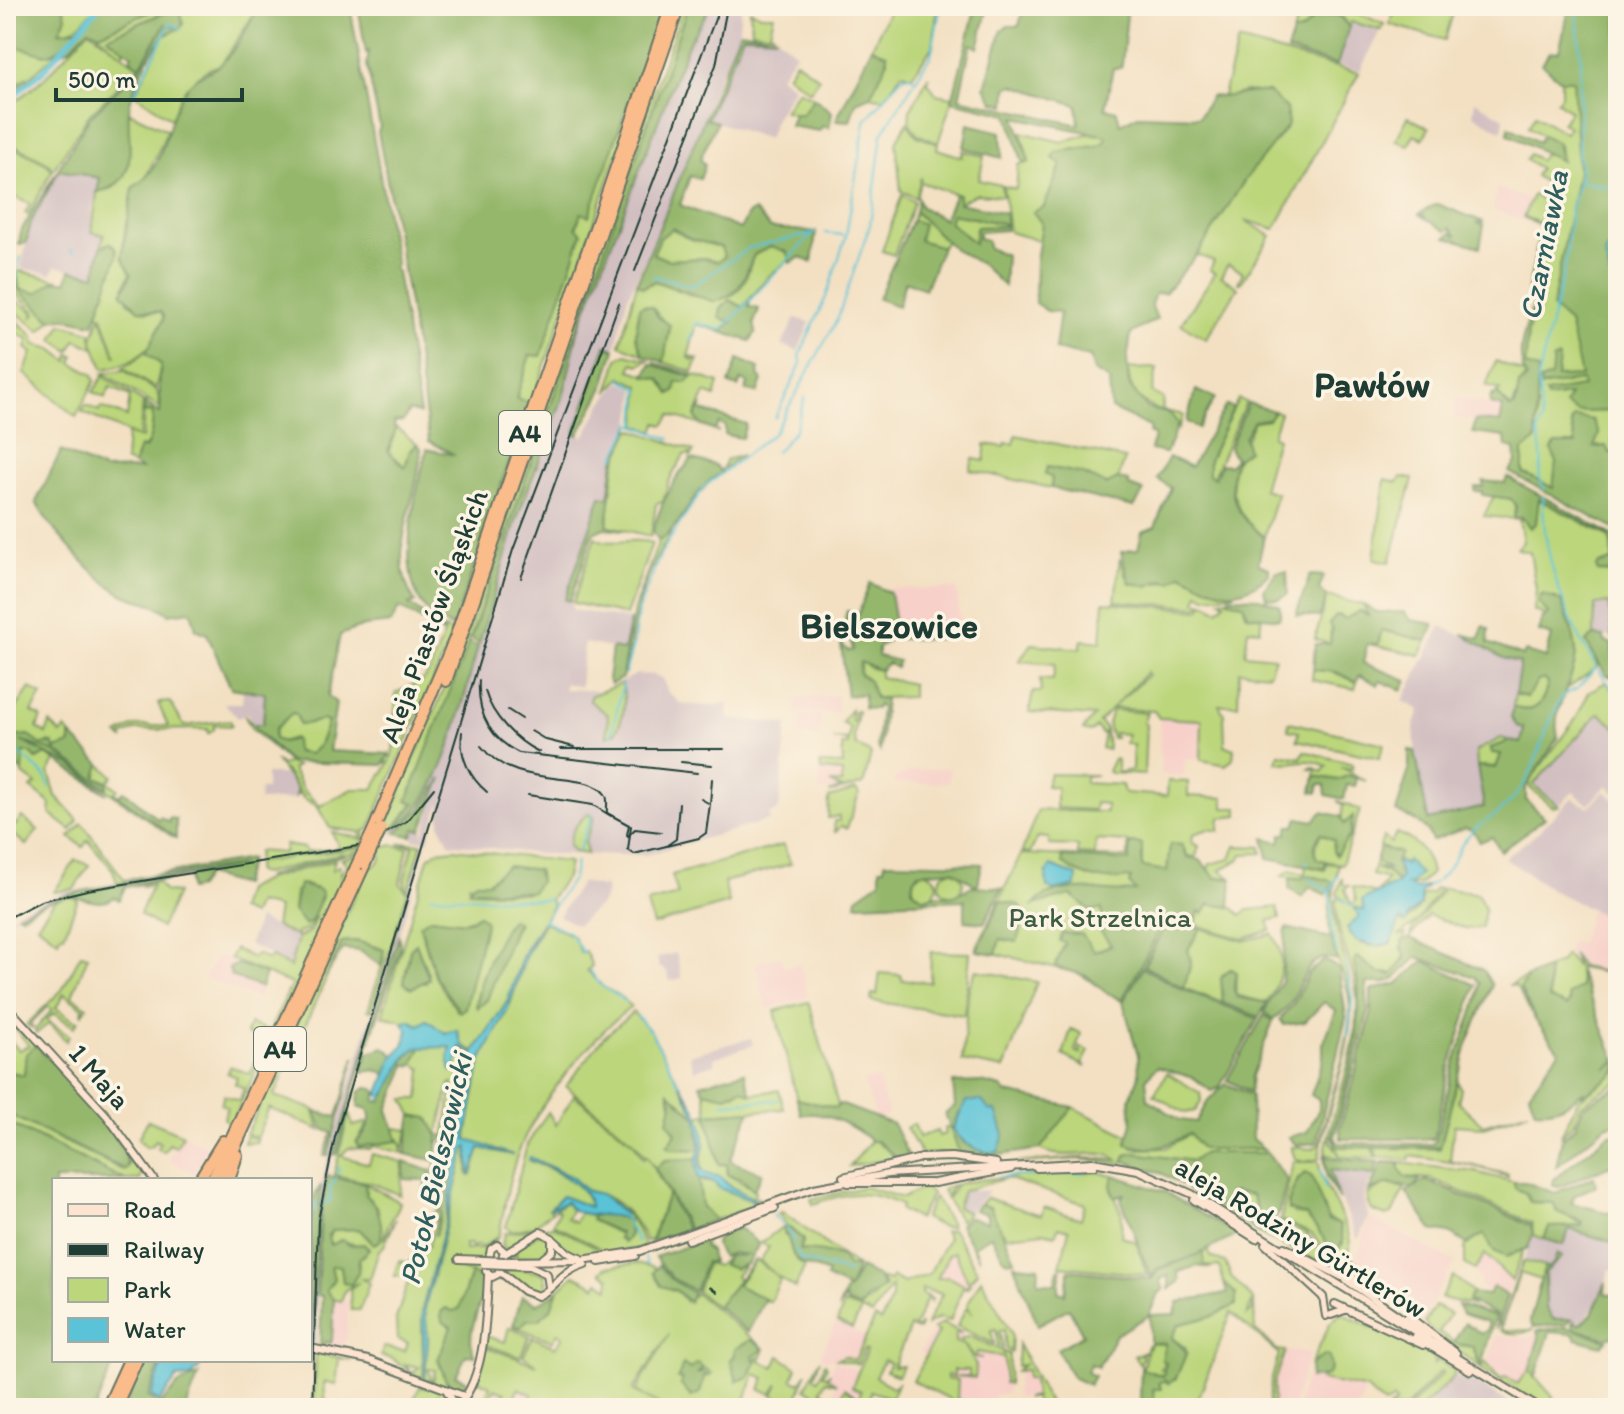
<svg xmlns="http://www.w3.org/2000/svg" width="1624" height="1414" viewBox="0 0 1624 1414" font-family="Itim,sans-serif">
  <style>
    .built { fill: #f7d1c9 }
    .industrial { fill: #d2bfc1 }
    .green { fill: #bcd67c; stroke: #6e8a58; stroke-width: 2; fill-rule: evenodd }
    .forest { fill: #95b76c; stroke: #5a7a50; stroke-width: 2; fill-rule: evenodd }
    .water { fill: #5ac3d7; stroke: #3c8086; stroke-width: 2 }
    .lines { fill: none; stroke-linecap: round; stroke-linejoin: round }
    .stream { stroke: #5ac3d7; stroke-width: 2 }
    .river { stroke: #5ac3d7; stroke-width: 5 }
    .secondary-casing { stroke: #697666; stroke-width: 10 }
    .motorway-casing { stroke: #697666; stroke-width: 14 }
    .secondary { stroke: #fde4d0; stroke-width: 6 }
    .motorway { stroke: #f9bc8a; stroke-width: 10 }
    .rail { stroke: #1f3d34; stroke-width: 2 }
    .secondary-bridge-casing { stroke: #697666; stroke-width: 10; stroke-linecap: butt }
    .motorway-bridge-casing { stroke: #697666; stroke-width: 14; stroke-linecap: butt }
    .secondary-bridge { stroke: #fde4d0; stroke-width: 6 }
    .motorway-bridge { stroke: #f9bc8a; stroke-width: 10 }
    .labels { text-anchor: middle; stroke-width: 7; stroke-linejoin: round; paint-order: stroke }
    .shield { fill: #fcf5e5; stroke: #617469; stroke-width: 2 }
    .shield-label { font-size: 26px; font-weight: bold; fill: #1f3d34 }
    .street-label { font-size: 28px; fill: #1f3d34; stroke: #fcf5e5 }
    .park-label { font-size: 28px; fill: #3e5c42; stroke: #fcf5e5 }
    .water-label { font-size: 30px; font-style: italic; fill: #2e5e5d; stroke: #fcf5e5 }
    .district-label { font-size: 36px; font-weight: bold; fill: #1f3d34; stroke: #fcf5e5 }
  </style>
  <rect width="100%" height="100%" fill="#fcf5e5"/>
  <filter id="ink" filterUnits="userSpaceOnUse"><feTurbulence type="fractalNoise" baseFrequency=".0125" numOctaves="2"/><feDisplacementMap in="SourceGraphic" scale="16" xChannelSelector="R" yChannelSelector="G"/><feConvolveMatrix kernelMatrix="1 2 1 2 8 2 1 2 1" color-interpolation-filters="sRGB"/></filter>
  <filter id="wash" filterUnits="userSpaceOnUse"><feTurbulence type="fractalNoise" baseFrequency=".006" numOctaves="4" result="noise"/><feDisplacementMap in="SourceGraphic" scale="32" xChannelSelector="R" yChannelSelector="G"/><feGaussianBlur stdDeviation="1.8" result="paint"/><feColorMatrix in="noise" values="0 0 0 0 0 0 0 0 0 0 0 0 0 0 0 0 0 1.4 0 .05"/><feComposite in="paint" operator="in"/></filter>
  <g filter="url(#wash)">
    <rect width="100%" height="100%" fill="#f3e0c2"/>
    <g class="built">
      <path d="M1497,188L1529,199L1522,220L1493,210Z"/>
      <path d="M1455,397L1503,407L1500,423L1454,418Z"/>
      <path d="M890,588L957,589L960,623L895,625Z"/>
      <path d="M837,695L839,713L796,712L797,698Z"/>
      <path d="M801,715H822L819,737L798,735Z"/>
      <path d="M1159,717L1203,720L1201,760L1185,759L1184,776L1161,774Z"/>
      <path d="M950,768L949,783H893L895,777L916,770Z"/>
      <path d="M820,769L842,770V783H831L841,785V788L818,792Z"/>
      <path d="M1591,910L1618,923V974L1580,967L1567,952L1570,940L1580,943Z"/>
      <path d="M219,955L266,974L258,999L204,978Z"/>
      <path d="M781,956L784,968L800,964L808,998L767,1008L755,963Z"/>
      <path d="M874,1078L879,1079L888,1115L880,1116L881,1119L876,1117L863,1081Z"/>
      <path d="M184,1135L210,1148L194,1173L169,1160Z"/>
      <path d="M1370,1217L1455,1262L1423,1319L1354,1277L1352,1271Z"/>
      <path d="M952,1247L964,1272L975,1278L970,1287L966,1288L948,1278H937Z"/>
      <path d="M1485,1254L1512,1281L1507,1296L1494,1287L1489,1293L1482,1288L1475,1270Z"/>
      <path d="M334,1300L348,1301L347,1340H343L342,1351L330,1349Z"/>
      <path d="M836,1323L866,1337L855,1361L843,1355L828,1361L820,1357Z"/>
      <path d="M942,1324L962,1333L963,1341L971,1336L1009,1354L1007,1393L993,1396L992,1408H965L913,1381L926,1356L920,1352L933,1329L938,1331Z"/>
      <path d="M1537,1334L1539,1338L1529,1370L1517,1384L1487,1365L1496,1336L1526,1338Z"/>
      <path d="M1285,1351L1310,1352L1292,1408H1273L1274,1381Z"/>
      <path d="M834,1361L859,1371L852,1387L861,1392L858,1398L846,1392V1388L838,1405L829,1401L837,1384L828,1378Z"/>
      <path d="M1018,1368L1030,1369L1047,1399L1016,1397Z"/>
      <path d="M1306,1376L1364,1390L1362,1400L1357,1408H1296Z"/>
      <path d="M493,1379L533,1394L527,1408H473L466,1403L473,1392L486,1397Z"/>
    </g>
    <g class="industrial">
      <path d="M711,6H741L738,39L719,76L661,227L628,296L615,349L605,347L575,433L584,437L603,402L620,382L636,389L631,425L614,460L609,498L601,496L566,600L570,601L573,610L630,620L623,650L584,643L580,687L565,683L564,689L605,691L637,674L654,675L662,678L668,692L681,704L709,706L728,703L729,719L787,724L779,810L769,814L770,820L645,855L539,854L449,843L440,824V801L428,841L413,839L415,829L423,831L422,839L441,778L427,801L415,816L400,828L380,840L420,808L438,777L516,521L567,384L578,331L678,69L689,42Z"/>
      <path d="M1351,22L1381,30L1360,71L1337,65Z"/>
      <path d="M748,33L777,37L796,53L780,76L794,87L775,118L768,139L707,119L743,35Z"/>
      <path d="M1475,101L1504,118L1502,131L1473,115Z"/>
      <path d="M59,169L100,178L92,210V233L104,235L95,275L55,266L52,274L21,268L31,222Z"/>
      <path d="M795,318L810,322L798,351L782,345Z"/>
      <path d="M1609,603L1612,637L1594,636V605Z"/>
      <path d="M1441,626L1520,663L1511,717L1525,728L1521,744L1475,755L1484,807L1428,820L1416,763L1414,727L1420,710L1403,701Z"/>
      <path d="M243,691L265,692L263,724L252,723L247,713L238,718L224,703H242Z"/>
      <path d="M1600,712L1618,729V797L1607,785L1589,805L1573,792L1559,806L1554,805L1533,785Z"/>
      <path d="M266,774H287L296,788V799L259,801L260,789H266Z"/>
      <path d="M1605,791L1618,803L1615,808L1618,821L1614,827L1618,830V923L1552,890L1504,858L1535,835L1572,798L1589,808Z"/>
      <path d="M422,844L426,845L328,1173L320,1222L316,1346L312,1345L317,1216L324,1172Z"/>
      <path d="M249,864L70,895L40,903L6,921L23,908L67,892Z"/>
      <path d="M581,882L601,887L605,885L607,891L602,903L577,925L559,916Z"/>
      <path d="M258,919L299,938L290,966L249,944Z"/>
      <path d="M676,953L682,978L670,981L667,971L659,967L657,958Z"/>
      <path d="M751,1038L753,1045L714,1058L715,1064L694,1070L689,1055Z"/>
      <path d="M1329,1170L1374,1175L1364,1195L1368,1217L1358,1240Z"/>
      <path d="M965,1190L989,1191L968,1213L957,1207Z"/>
      <path d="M1568,1229L1618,1244V1271L1610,1269L1601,1299L1578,1326L1572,1319H1553L1546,1308L1545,1272L1562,1258L1557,1254L1554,1264L1545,1267L1524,1260L1533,1235L1563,1245Z"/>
      <path d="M1454,1375L1474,1382L1518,1408H1421Z"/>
    </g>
    <g class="green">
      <path d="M63,6H98L77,27L61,34L59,31L66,17Z"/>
      <path d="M163,6H178L108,37L125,50L121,54L139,67L89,115L53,170L49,163L6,141V109L45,78L89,30L120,53L98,35Z"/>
      <path d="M180,6H259L221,65C193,71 182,94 172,119L135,94L163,37L183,25Z"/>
      <path d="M662,6H668L454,630L451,627L529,404L516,399L530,354L541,356L581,212L589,215Z"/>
      <path d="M683,6H688L470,639L466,637Z"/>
      <path d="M891,6H938L933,46L912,76L902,73L884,99L870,96L887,55L872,47Z"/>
      <path d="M1302,6H1351L1350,10L1384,24L1381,30L1351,22L1349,27L1343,17C1318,8 1314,30 1293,33Z"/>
      <path d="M1397,6H1455L1445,40L1389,24Z"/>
      <path d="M1618,6V387L1548,398L1570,395L1577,412L1615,411L1612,445L1617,446V454L1609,452L1606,446L1594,447L1599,434L1572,430L1576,444H1556L1552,449L1556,463L1553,488L1523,473L1521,459L1538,371L1525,367L1528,332L1540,292L1536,273L1538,257L1545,246L1546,225L1523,217L1533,195L1548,202L1553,188L1535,176L1539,168L1526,160L1529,154L1540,160L1544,153L1561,160L1559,145L1528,127L1535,115L1565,133L1569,127L1562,123L1570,111L1557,101L1561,96V80L1572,79L1570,62L1563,59L1565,30Z"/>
      <path d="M750,10L761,15H774L770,32L774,34L752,31Z"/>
      <path d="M1238,41L1359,73L1275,229L1245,220L1271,236L1241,283H1238L1243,272L1228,264L1221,276L1238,288L1206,339L1181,324L1215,273L1210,270L1214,261L1197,255L1250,172L1285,129L1268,92H1245L1222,99Z"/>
      <path d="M16,48L33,49L44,55L57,52L6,100V95L28,76L6,92V64Z"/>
      <path d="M796,61L819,78L810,91L787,75Z"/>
      <path d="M929,76L928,82L936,94L953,97L938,143L917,134L909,122L910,110Z"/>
      <path d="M798,90L814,98L801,115L784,111Z"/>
      <path d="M129,112L167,130C156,167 104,235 131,271L124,287L128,302L146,312H161L164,318C158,346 132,366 103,369L92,339L100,316L116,357L102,316L98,315L117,252L112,244L101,247L104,235L92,232L97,192L113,188L120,180Z"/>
      <path d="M1408,117L1429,128L1423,139L1414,135L1408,146L1396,140Z"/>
      <path d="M907,123L917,136L938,144L937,149L962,157L963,151L984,156L979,180L1001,185L1003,196L976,194L958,203V195L920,182L921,177L916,198L901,191L896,142Z"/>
      <path d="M1021,132L1062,142L1087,134L1106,135L1107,141L1098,146L1071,149L1044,207L1035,214L1042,224L1040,241L1009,232L1003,186L1016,189L1018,165L1029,162Z"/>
      <path d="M6,143L47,164L52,171L28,215L25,213L30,204L6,193Z"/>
      <path d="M902,195L914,202L894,255L882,251Z"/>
      <path d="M915,212L946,241L942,247L918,240L912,220Z"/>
      <path d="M952,214L1006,224V226L976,227L975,244L949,222Z"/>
      <path d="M671,228L685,237L721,247L725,252L723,259L717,262L705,258L668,260L653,254L660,238Z"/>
      <path d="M773,245L785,251L790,259L768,277L743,307L729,300L721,309L720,317L731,319V324L721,332L697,324L688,357L693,361L696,359L689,356L698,359L693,372L663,362L670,329L651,306L643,305L639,310L636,336L643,354L620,345L637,283L644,287L655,281C677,289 717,312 739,290C748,280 749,266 754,255Z"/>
      <path d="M20,271L58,280L38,293L24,292L20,289L16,274Z"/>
      <path d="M14,285L51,320L40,331L6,304L8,295L34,313L32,318L36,313L12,289Z"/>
      <path d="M6,310L34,337V344L52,349L68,361L70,354L74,356L72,363L92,374L95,381L76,417L24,373L32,353L26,348L29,339L6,329Z"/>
      <path d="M62,324L91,332L94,348L76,340L70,351L53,340Z"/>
      <path d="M146,352L161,364L156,389L123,368Z"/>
      <path d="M626,354L649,360L639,365L633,363L630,370L660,379L670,394L677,382L686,383L693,377L653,362L719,383L715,397L705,393L695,416L701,425L671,415L664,425L657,423L654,432L637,425L640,386L621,377L608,392L618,359Z"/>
      <path d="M1496,361L1526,374L1512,408L1496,394L1500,390L1486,386Z"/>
      <path d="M1157,368L1152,392L1164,399L1162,410L1183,415L1178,429L1172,415C1147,406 1129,400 1128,369Z"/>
      <path d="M123,370L157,391L161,409L103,373Z"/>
      <path d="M103,376L143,402L139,438L82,412L86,405L99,411L101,407L127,417L130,396L110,387L105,398L93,392Z"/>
      <path d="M1238,399L1246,402L1213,477L1209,475V460Z"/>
      <path d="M1274,411L1280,413L1272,436L1277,438L1263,489L1277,493L1264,537L1243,521L1233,492L1232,470L1254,421L1268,419Z"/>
      <path d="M144,412L153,413V434L144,449L141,448L134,465L125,461L127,434L142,438Z"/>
      <path d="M393,425L417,444L410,451L405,467L388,454L395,432Z"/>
      <path d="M631,429L694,451L690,457V454L684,455L669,481L663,502L656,504L651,536L607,526L615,463Z"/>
      <path d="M1016,435L1125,459L1118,479L1106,485L1083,474L1047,467L1045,474L1052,478L1051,488L970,470L973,459L985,461V444L1005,447L1006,443L1014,444Z"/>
      <path d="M742,455C693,488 650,555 636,614C631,633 632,655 623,674L634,609L659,541C680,527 687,506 703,486C713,474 723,474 726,460Z"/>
      <path d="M1401,477L1413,479L1390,562L1374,559L1385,479L1398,482Z"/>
      <path d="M1494,496L1509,498L1515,503L1514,519L1484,516Z"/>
      <path d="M1538,499L1610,537L1613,561L1599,564L1598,572L1618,573V638L1612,637L1609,603L1595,605L1594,636L1587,642L1599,666L1567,689C1573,655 1581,628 1556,598L1548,597L1546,619L1542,620L1543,614L1534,611L1536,589L1530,552L1517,549L1523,542L1519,519L1536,523Z"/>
      <path d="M595,537C609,548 633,536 652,543L626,615L573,603Z"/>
      <path d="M1120,558L1126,576C1143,586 1167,586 1182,574L1206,587L1235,594L1206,597L1199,593L1196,601L1204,603L1198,607L1115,601Z"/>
      <path d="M1327,596L1363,605L1369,615L1360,611L1351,619H1345L1340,615L1331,622L1330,644L1315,639Z"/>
      <path d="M1227,599L1243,604L1246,614L1262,617L1260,630L1248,629L1245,654L1275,657L1269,674L1239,671L1238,705H1219L1224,714L1225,745L1234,749L1233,758L1226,765L1201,760L1202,720L1159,718L1154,711L1112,708L1148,675L1147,672L1099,722L1106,729L1108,750L1101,748L1105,731L1102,734L1096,727L1091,732L1083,730L1094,716L1029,712L1033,692H1041L1040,679L1053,680L1055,664L1019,661L1032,644L1080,649L1082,640L1101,642L1104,602L1200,610L1205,603L1218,610L1225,603L1221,600Z"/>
      <path d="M446,629L453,633L369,830L363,831L366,836L361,846L260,862L361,847L359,851L266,877L344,853L263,874L256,872L258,851L284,853L285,845L304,848L306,852L339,848L332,832L363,839L359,832L330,828L317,806L303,798L284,769L299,793L296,796V788L275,760L281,766L288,762L252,729L244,715L290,764L297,766L292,769L303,790L320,806L352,789H373L390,762L386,763L389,754L391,759L399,725L393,750L396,693L423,680L430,671Z"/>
      <path d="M1381,630L1427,641L1420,655L1368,644H1378Z"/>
      <path d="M465,640L469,642L464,659L407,801L414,802L395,827L382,835Z"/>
      <path d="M862,661L870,668L880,670V677L912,684V697L875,698L870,683L859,673Z"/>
      <path d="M1326,669L1357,682L1355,689L1312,680L1313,670Z"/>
      <path d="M1544,679L1548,683C1543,704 1536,715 1513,707L1515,694L1527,697L1538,681Z"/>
      <path d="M1606,682L1618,697V729L1599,713L1533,785L1559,806L1553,807L1530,788L1529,782L1577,717L1589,692Z"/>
      <path d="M622,683C626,701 625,716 615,733L607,736L608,715L590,701V696Z"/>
      <path d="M30,688L42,695L32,712L41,717L37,728L46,734L50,723L61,734L65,729L70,734V745L57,749L49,742L45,747L107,787L106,781L96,777L100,764L113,776L108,782L118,789L114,794L174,838L71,765L24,746L21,740L35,743L28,735L14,737L6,727L10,718L6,714V704L15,710Z"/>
      <path d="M170,702L184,726L230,720L232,726L214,725V730L208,734V729L135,730L122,736L124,740L118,735L134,726H168L158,703Z"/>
      <path d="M851,709L852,722L855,720L854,711H858L854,736L856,745L871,754L864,782L861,785L829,793L841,788L830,783H842V772L821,770L820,764L843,765L842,745H848V741L833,739L848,740L850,728L842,723Z"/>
      <path d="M1112,710L1147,713L1143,723L1146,724L1144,775L1110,773L1108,771L1114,759L1117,760V773L1132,770L1133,745L1125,743L1127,734L1114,733L1115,738H1112L1108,724Z"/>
      <path d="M292,713L296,714L300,725L323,720L328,722L319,745L310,754L296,752L293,738L280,742L274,739L275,729Z"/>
      <path d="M1289,722L1384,744L1379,758L1297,740L1299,732L1288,730Z"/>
      <path d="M1501,738L1510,741L1490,748L1501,755L1496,767L1477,766L1476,751Z"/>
      <path d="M6,740L22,754L29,752L37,759L45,754L56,759L49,772L56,796L78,820L71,830L50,814L51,804L31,788L36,784L23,774L22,756Z"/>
      <path d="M1304,751L1353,764L1352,769L1341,767L1366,781L1349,775L1338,780L1315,776L1316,770L1309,769L1313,767L1322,772L1327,766C1301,755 1296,766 1277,762L1279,754L1301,758Z"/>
      <path d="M1050,774L1097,775L1085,776V783L1122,785L1124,793L1167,796L1168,781L1188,782V796L1224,798V808H1238V816L1220,818L1219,831L1209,829L1193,834L1192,843L1199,846L1196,857L1188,856L1183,847L1187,858L1200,860L1193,928L1166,925L1123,1002L1078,973L976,949L1021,854L1128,858V842L1096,840L1095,855L1078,854V846L1049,845V838L1038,837L1030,853L1022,852L1038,810L1106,812V804L1095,803L1094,810L1056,808V787L1046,786Z"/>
      <path d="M856,790L859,794L847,828L841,826L835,832L834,821H839V816L828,818L829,798Z"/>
      <path d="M1337,801L1360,810L1342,864L1317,860L1314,850L1321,833L1334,839L1333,851L1336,855L1350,835L1353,816L1344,825L1341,822L1343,805Z"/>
      <path d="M587,814L594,817L585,842L587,854L574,852L569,845C571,829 576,825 587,814Z"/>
      <path d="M22,817L38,830L26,845L12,833L6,839L9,819L16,825Z"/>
      <path d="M82,823L126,882L117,883L113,870L88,840L83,847L70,837Z"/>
      <path d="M1396,833C1416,840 1427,852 1431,873L1420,884L1410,885L1418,874L1410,864L1398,862V852L1380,847L1383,837L1391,843Z"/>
      <path d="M407,843L422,844L372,1010H368L384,959L380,948L356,941L342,942L274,1096L313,1109L320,1130L269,1108L257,1137L246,1134L257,1139V1142L244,1143L246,1135L368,866L373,867L381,859L380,848L393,845L408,848L400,883L407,892L404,880L413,846L399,844Z"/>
      <path d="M783,845L791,864L724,882L729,903L653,925L647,903L678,895L672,875Z"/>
      <path d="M1236,846L1261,847L1262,853L1242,854L1239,860L1220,870L1230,877L1216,878L1208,869L1210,864L1231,859Z"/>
      <path d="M454,849L569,862L566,877L550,899L553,905L524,952L507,1002L474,1051L462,1045L458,1032H442L427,1020L419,1025L382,1016L428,858L437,851ZM507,866L537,870L539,881L527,893L469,891V884L488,882ZM479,915L480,938L465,1008L457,1011L436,978L420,927L430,918L465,922ZM518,923L506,944L487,1000L476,1006C478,980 495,937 518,923ZM416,943L429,976L426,983H404L410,949Z"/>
      <path d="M358,854L354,862L346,867L351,870L230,1126L224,1118L227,1107L221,1104L224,1095L239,1101L244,1088L235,1084L237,1077L227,1073L230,1066L250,1074L264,1042L246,1034L250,1024L269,1031L292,984L230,959L235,949L253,958L256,954L268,960L270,956L290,967L298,938L310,931L316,916L307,930L297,933V937L275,926L278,908L257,903L252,915L239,910L245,890L267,879L335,860L332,870L340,865V876L347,864L342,859ZM303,884L317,889L322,897L310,922L305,925L293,910L295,892Z"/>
      <path d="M76,860L89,865L74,889L54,892Z"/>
      <path d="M1376,861L1389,869L1377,868L1395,878L1398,883L1364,899V911L1355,907L1359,917L1348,932C1360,946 1374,950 1391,943L1398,920L1404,924L1421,905V896L1432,893L1435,888L1440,889L1418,921L1398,936L1406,934L1401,948L1406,954L1395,973H1378L1357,957L1354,960C1368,1023 1347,1079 1330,1140L1340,1156L1335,1146L1372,1148L1376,1158L1334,1157L1327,1153L1326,1173L1339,1200L1327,1179L1324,1158C1332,1106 1359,1052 1357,999C1355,965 1335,935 1336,901L1338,898L1347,903L1337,894L1342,878L1343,884L1349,886L1345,889L1351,904L1356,901L1353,887L1377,893L1388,879L1372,875Z"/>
      <path d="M1327,863L1339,865C1321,924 1353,953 1351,1009C1350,1060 1325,1109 1319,1159L1304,1162L1295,1159L1291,1147L1311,1149L1318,1146C1328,1107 1351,1044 1350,1006C1349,984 1340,968 1333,948C1326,925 1329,901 1334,882L1282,876L1290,870L1305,874L1306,866L1325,870Z"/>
      <circle cx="951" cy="883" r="12"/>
      <circle cx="925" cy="885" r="12"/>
      <path d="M156,881L165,892L177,893L161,928L140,914L152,885L142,887L143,884Z"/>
      <path d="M1444,888L1478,894L1485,909L1481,928L1466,929L1428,915L1411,936L1412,929Z"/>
      <path d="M68,896L78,899L64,935L61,934L58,940L37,925L54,901Z"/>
      <path d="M1209,904L1232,907L1241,915L1248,910L1277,907L1280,918L1268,921L1271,930L1243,939L1196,925L1199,911L1203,914Z"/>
      <path d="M545,922L573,936L581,953L585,951L592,966L587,970L603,987L623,998L631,1007C595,1033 544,1097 525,1137C508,1173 507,1196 499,1235L482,1248L478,1245L471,1248V1244H465V1250L487,1248L498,1237C489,1250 481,1261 485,1279L458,1268L471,1273L459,1309L452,1312L446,1308L441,1312L442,1321L451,1327L438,1360L448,1387L462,1390L453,1391L433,1383L435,1370L428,1369L432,1381L425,1379L428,1340L424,1311L465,1149L468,1147V1175H472L480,1148L513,1155L468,1141L467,1137L480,1063L511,1002L526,955Z"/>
      <path d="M1199,928L1244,941L1272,934C1289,958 1281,979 1267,1003L1236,995V974L1232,969L1222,975L1223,1003L1184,988L1191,963L1188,950Z"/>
      <path d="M931,952L970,953L964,1015L871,1001L872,994L877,995L880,973L901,975L902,980L930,982Z"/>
      <path d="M81,954L88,956L72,996L87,1007L82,1015L83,1008L64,994L56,1008L76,1022L79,1020L74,1027L54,1013L47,1020L69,1036L66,1041L49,1023L36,1034L35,1030L52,1010L48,1006L30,1024L33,1028L26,1025L62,990Z"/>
      <path d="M1572,954L1581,967L1618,975L1578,968L1581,988L1572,992L1567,1007L1549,999V978L1543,971C1534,975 1525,981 1521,991L1536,1021L1516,986L1510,985L1561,962L1565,955L1577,967Z"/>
      <path d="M976,970L1037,982L1004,1069L962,1061L969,987Z"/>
      <path d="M809,1002L838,1105L836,1108L797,1099L775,1011Z"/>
      <path d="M633,1012L651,1032L696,1114L697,1118L669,1092L676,1133L668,1147L700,1150L696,1159L665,1160L655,1168L634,1142L566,1086L603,1038Z"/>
      <path d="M6,1015L36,1045L26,1054L24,1075L6,1071V1037L19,1050L29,1046L16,1029L6,1024Z"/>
      <path d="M1071,1029L1081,1033L1075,1051L1081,1054L1079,1046L1089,1051L1083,1063L1086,1067L1063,1055Z"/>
      <path d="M431,1046L452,1047L450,1068H455L459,1048L472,1053L435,1236C456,1177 455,1112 473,1052L475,1055L444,1228L422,1310L423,1378L412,1373L419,1367L405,1364L411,1373L393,1359L381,1356L384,1347L405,1351L408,1343L397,1339L396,1319L410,1276H394L399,1261L409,1263L419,1244L428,1247L437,1218L433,1217L434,1212H438L439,1200L432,1198L434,1174L431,1176L428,1170L435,1171L437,1160L441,1158L453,1083L450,1084L438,1133L443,1136L439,1143L429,1119L412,1115L404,1099H419L422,1069L412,1063L421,1048Z"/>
      <path d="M1618,1066V1081L1580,1105L1573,1124L1560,1137L1578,1100L1613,1075Z"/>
      <path d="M1167,1073L1200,1093L1201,1102L1195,1111L1185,1113L1154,1095Z"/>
      <path d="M1457,1080L1461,1089L1458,1102L1483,1125L1529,1111L1484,1127L1454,1125L1450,1161L1508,1174V1177L1475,1166L1410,1156L1409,1160L1378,1157L1374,1148L1440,1149Z"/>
      <path d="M742,1089L751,1094L779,1090L784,1109L708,1114L704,1091L735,1094Z"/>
      <path d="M574,1095L634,1143L643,1158L647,1156L668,1194L651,1240L646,1241C635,1220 625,1205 603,1195C598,1193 590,1192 585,1189C565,1177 556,1165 529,1161C550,1168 587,1182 590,1207L562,1196L549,1209L553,1211L532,1227L512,1231L506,1227L527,1145L548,1112L556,1125Z"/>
      <path d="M1073,1107L1129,1136L1127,1143L1134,1149L1166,1148L1190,1134L1202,1149H1264L1267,1153H1205L1193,1161L1134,1153L1126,1155L1122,1164L1079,1159L1015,1163L1079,1158L1118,1160C1100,1145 1062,1163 1040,1149Z"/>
      <path d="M6,1113L124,1171L129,1164L125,1150L133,1165L142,1171L140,1180H125L6,1121Z"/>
      <path d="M349,1113L353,1126L369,1122L356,1143L359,1147L398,1141L395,1128L408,1130L410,1126L403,1148L399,1139L403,1153L374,1146L370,1149L348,1148L341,1156L369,1164L372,1154L403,1162L400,1195L372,1183L334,1175Z"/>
      <path d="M707,1114L719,1165L727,1164L728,1175L755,1190L754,1196L765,1202C749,1202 730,1186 718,1176C697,1177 701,1163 703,1149C705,1138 700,1125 699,1115Z"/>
      <path d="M148,1120L183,1135L176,1147L169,1144L164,1152L157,1148L160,1143L156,1140L151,1146L146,1147L138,1139Z"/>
      <path d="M914,1124L919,1137L937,1131L939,1136L945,1134L944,1129L950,1127L959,1152L922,1155L906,1128Z"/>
      <path d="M873,1139L897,1158L850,1166Z"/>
      <path d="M1293,1162H1319C1320,1195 1371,1239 1340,1268L1312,1234L1281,1220ZM1299,1177H1312L1327,1218L1340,1225L1343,1244H1328L1306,1215L1294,1214L1288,1203Z"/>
      <path d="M1400,1163L1475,1172L1514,1182L1515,1188L1526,1193L1530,1202L1554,1203L1556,1211L1583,1224L1568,1229L1549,1227L1544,1239L1533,1235L1532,1223L1432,1179L1405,1177L1398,1167Z"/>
      <path d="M1096,1172L1113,1175L1112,1191L1122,1212L1121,1236L1136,1242L1147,1275L1060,1266L1069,1230L1059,1227L1055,1235L1045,1232L1007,1236C995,1225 991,1214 980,1204L986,1198L1041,1215L1044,1207L1081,1219L1085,1204L1006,1178L963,1191L957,1207L968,1213L960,1221L947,1200L955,1187H951L946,1198L942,1190C956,1177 1069,1173 1096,1172Z"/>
      <path d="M697,1178L704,1182H714L719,1188L759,1204L715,1220L703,1209Z"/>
      <path d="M365,1183L400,1202C397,1217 384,1226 383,1240L396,1219L384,1246L379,1250L370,1279H362L369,1283L360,1310H351L350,1289L359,1282L345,1290L341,1301L329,1298L326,1290L334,1279L331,1265L341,1266L343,1282L352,1283L358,1273L359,1259L369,1248L340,1240L333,1246L327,1239L333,1230L359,1229L371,1242L380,1241L378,1208L366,1196Z"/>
      <path d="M1386,1184L1405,1188L1392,1214L1386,1216L1371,1210L1367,1195Z"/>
      <path d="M864,1187L903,1198L924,1187L932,1194L918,1219L900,1210L901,1205C868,1189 847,1192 813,1204L811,1199Z"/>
      <path d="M1187,1190L1220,1207L1233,1192L1252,1195L1261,1225L1247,1213L1263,1234L1279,1221L1305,1232L1336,1267L1334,1269L1267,1238Z"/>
      <path d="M934,1197L950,1223L951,1227H942L924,1218Z"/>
      <path d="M566,1202L571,1210L567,1218L575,1222L580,1212L593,1216L591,1220L620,1234L623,1243L630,1235L628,1221L631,1218L646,1248L578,1256L541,1230C527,1232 519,1245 507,1250L502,1245L505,1233L553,1226L601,1249L553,1224L559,1211L555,1209Z"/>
      <path d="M782,1212L855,1265L848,1267L842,1257C829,1253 815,1251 800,1250L804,1240L788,1226L784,1234L791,1239L798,1262L805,1266L795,1288L777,1276L780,1280L770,1302L737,1285L756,1260L777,1276L760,1261L769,1247L761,1243L786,1224L778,1213Z"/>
      <path d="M953,1230L978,1272L968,1282L955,1252L949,1254L937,1279L948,1277L966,1286L971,1283L967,1288L963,1287L950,1321L939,1318L926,1325L942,1294L922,1289V1294L932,1299L930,1304L931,1300L927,1298L914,1327L918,1329L920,1324V1329L918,1330L910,1327L893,1367L903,1366L898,1376L886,1371L890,1363L884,1360L875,1377L893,1387L897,1384L891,1398L871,1391L870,1400L889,1408H854L852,1402V1408L838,1405L845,1388L859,1398L861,1391L852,1387L867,1350L864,1349L858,1364L837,1359L845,1356L855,1360L875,1318L881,1321L892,1298V1286L872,1315L861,1310L852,1329L837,1322L844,1304L858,1309C862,1307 883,1288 885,1285L879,1278L890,1281L892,1277L904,1283L929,1274L948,1238L944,1231Z"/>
      <path d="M538,1234L546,1236L552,1243L548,1255L517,1258L516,1253L512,1258H503Z"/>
      <path d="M1480,1234L1488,1236L1492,1247L1511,1256L1517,1250L1523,1251L1512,1281L1485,1254L1475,1270L1465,1264V1247Z"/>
      <path d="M1209,1251L1211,1257L1225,1262L1232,1278L1253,1299L1247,1315L1252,1311L1254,1301L1255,1330L1277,1350L1285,1351L1274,1382L1273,1408L1269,1403L1271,1381L1279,1354L1231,1313L1195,1408L1162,1405L1141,1408L1140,1402L1163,1401H1154L1153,1389L1161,1388L1159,1383L1177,1376L1186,1348L1172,1338L1177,1325L1210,1317L1231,1305L1219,1266L1202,1267L1204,1252Z"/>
      <path d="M729,1255L723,1264L735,1269L744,1266L736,1276L739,1279L717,1307L697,1291L707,1263L717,1266Z"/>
      <path d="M1523,1261L1545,1267L1541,1280L1520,1273L1501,1327L1503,1331L1531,1330C1523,1335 1510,1334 1501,1331L1500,1325Z"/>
      <path d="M637,1263L654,1267L660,1284L678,1292L686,1302L696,1293L765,1349L760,1361L774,1367L779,1356L797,1368L792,1379L800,1383L807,1372L793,1407L783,1408L785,1401L773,1395L778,1384L771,1394L760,1389L765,1378L755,1374L743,1405L740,1404L744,1408H666L636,1391L669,1334L633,1390L663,1408H542L530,1402L532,1394L518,1388L511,1405L502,1402L505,1393L494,1389L490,1397L486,1395L490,1386L475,1379L483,1346L537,1365L523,1356L533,1337L555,1347L563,1337L558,1333L552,1341L513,1326L522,1296L532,1303L545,1302L574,1275L596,1286L599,1281L609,1288L610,1278L601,1272L606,1267Z"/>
      <path d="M503,1267L506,1272L508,1267L544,1273L547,1286L540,1293L529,1292L501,1272Z"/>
      <path d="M1453,1276L1473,1292L1469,1302L1472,1305L1441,1298Z"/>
      <path d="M981,1279L1012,1334L1011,1352L1006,1349L1004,1330L999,1331L1003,1348L998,1345L996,1329L991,1330L994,1344L957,1326L967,1307L972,1314L967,1305Z"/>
      <path d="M1435,1306L1450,1314L1439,1332L1458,1345L1473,1347L1480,1368L1427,1327L1425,1322Z"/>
      <path d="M1341,1313L1428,1354L1434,1358V1364L1438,1360L1455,1371L1453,1378L1421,1408H1408L1443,1373L1441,1371L1405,1408H1389L1396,1402L1394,1399L1384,1405L1367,1389L1320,1380L1330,1371L1329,1356L1311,1364L1330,1323Z"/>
      <path d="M942,1323L962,1333H956L955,1342L964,1345L976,1365L975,1378L956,1376H969V1370H954V1377L947,1375V1379L958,1380L957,1399L970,1404L968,1408L913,1381L938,1332L933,1329Z"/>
      <path d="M509,1327L530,1336L520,1357L484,1344L486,1336L505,1342Z"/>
      <path d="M969,1336L1003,1351V1355L1004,1352L1009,1354L1008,1384L1004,1383V1357L977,1352L976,1357L982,1358L974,1357L960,1340Z"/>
      <path d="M1150,1343L1165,1344L1163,1353L1166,1362L1160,1369L1165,1371L1164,1376L1142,1369L1147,1352L1140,1354L1143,1356L1140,1364L1134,1356L1145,1351L1148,1344V1349Z"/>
      <path d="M1018,1344L1047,1399L1051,1408H1035V1398H1026L1035,1396L1033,1379L1026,1378L1027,1370L1016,1371L1023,1365L1017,1366Z"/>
      <path d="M316,1353L353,1360L339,1358L336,1385L324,1382L326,1408H314Z"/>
      <path d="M820,1360L814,1378L818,1380L825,1363L827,1366L823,1375L827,1376L830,1372L828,1378L837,1384L826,1381L821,1390L829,1397L827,1400L805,1389Z"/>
      <path d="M1485,1362L1499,1378L1506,1377L1517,1384L1529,1370L1554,1398L1552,1404L1558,1408H1547L1481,1369Z"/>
      <path d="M421,1384L423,1388L425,1385L445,1391L458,1408H453L447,1396L444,1399L438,1394L434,1398L438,1404L432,1408H410Z"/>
    </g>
    <g class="forest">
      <path d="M6,6H63L66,17L59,32L78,29C69,40 57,56 42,54C32,52 27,47 16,48L6,64Z"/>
      <path d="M101,6H163L100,34L89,29L69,49L61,52Z"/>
      <path d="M180,6L183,25L180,28L170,24L165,31L170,25L179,29C174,31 167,32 163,37C150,53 131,88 129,110C126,143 143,182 97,192L100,178L59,170L31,222L26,243L19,244L21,231L89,118L140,68L166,23L140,66L130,59L132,55L107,37Z"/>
      <path d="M259,6H350L396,265L393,268L397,272L420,414L409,411L403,421L394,422L395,432L388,451L405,467L410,451L417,444L421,448C420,499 383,552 415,602L409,605L444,630L443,633L399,608L391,623L364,626L340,635L328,696L336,703L329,751L389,754L383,765L289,762L255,728V724H263L265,693L231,688L207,634L196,629L191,611L169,614C155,602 139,602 124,595C98,582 48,527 36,502L61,451L104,470L141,469L134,465L140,447L145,449C153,433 152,428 153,413L144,412L145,403L160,413C162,395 157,384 161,365L146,353L164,318L161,312L139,310L122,293L131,274L122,257L133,187C167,170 165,120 184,91C196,73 212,73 222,63C237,48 249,25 259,6ZM292,713L296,714L300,725L323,720L328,722L319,745L310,754L296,752L295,739L282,742L274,739L275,729Z"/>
      <path d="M358,6H662L589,216L581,213L576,227L582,233L541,356L530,355L516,399L529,402L453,627C383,605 415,498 427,449L455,455L429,441C416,336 398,236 378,132L380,127L367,65L369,51L366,53Z"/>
      <path d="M688,6H711L689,42L678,69L578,331L563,397L516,521L479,644L471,638Z"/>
      <path d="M976,6H988L978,48L971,44L959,98L1079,125L1077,105L1013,85L1007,88L1006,105L994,102L985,87L1002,30L1008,26H1019L1024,6H1122L1127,14L1122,64L1121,68H1113L1105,108L1117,111L1120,124L1138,115L1199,117L1211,96C1231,99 1248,90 1268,92L1286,108L1288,125L1244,181L1197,255L1165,293L1155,294L1151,304L1157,319L1131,334L1127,360L1129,385L1147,408L1170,414L1178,423L1166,453L1151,450L1154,435L1149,433L1150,427L1111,409L1109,380L1094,371L1090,357L1055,349L1060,312L1047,311L1035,303L1036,261L1042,224L1033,212L1044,207L1061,165L1053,158L1056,152L1097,146L1106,141V136L1015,117L1029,162L1023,164L1008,114L952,101Z"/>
      <path d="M1570,6H1618V241H1613V283L1618,287L1615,411L1577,412L1565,405L1570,395L1547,398L1545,393L1583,387L1582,380L1541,387L1540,381L1551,377L1553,359L1559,358L1557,377L1581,376L1569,323L1552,308L1578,172L1573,80H1561L1542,64L1549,52L1559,51Z"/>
      <path d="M1338,15L1349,27L1337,65L1287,51L1293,33L1302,31L1313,18Z"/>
      <path d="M740,31L777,37L743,35L707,119L717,122L700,159L705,165L700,179L690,176L680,205L740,229L749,213L755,211L770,228L816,232L812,263L801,257L790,263L787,252L771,246L754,255C742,281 745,290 715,302L655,281L642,287L637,283ZM673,228L690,239L721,247L724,257L717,262L705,258L668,260L653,254L660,238Z"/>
      <path d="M872,47L887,54V63L870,96L856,102L850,121L836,120Z"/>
      <path d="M814,98L832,112L829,128L823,126L819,131L790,126L794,114H802Z"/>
      <path d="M968,124L1001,132L1002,158L964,148Z"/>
      <path d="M1509,127L1538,142L1543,135L1557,143L1561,161L1508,134Z"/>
      <path d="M955,194L959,195V203L1006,213V224L952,214L949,222L974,243L976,227L1006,226V230L979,232L978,238L987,240L988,248L1006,255L1004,286L982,265L953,248L915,212L918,199L921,207L944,219Z"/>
      <path d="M1437,204L1484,222L1476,223L1484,225L1480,247L1446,237L1451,233L1457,236L1450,228L1446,231L1418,214L1426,216L1420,213Z"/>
      <path d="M1523,217L1546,225L1549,234L1538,257L1540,292L1528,332L1525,366L1538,370L1536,440L1523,451V473L1553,488L1556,463L1552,450L1556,444H1576L1571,423L1574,417L1593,420L1599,434L1594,447L1606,446L1610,453L1617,454L1618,531L1509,472L1516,462L1515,449L1506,447L1505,437L1473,433L1475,420L1500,423L1503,407L1490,404L1491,396L1497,393L1509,408L1515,407L1519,385L1527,378C1512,353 1528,323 1536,297L1527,293L1541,227Z"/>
      <path d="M912,220L923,224L919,240L942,247L925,289L905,281L898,306L878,299Z"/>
      <path d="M110,243L116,248L117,257L94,324L64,318L51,320L14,285L17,274L20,289L37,293L54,281H67L70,270L95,275L101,247Z"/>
      <path d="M729,300L743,307L750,300L749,307L759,309L754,323L756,332L750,341L721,332L732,322L720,318L721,309Z"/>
      <path d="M645,305L653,307L658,317L670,325L664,362L643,355L636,336L639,307Z"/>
      <path d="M606,346L615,349L603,389L578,435L575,433Z"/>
      <path d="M738,359L759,368L758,376L762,380L757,393L746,390L748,383L741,380L738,387L729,384Z"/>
      <path d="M651,364L689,376L693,377L686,383L677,382L675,392L670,394L660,379L645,376Z"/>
      <path d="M1196,390L1215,398L1198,428L1186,422Z"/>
      <path d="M1248,403L1274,411L1268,419L1254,421L1244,437L1248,450L1236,459C1224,494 1238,517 1264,537L1258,564L1269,568V574C1236,604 1217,592 1182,574L1171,582L1162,580L1148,586L1130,583L1121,552L1138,549L1142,532L1155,527L1171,488L1157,479L1169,457L1191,467L1226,405L1233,408L1209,460V475L1215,478L1221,464L1230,465L1235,458L1229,448Z"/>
      <path d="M702,405L700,410L746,424L742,438L725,435V426L719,423L715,430L719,432L701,425L695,416Z"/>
      <path d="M631,425L615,463L607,525L625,530L604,528L593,533L570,601L565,600L601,496L609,498L614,460Z"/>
      <path d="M692,459L715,465L722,473C692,488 685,524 659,541L653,531C661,503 672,480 692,459Z"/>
      <path d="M1047,467L1083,474L1106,485L1118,479L1129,481V486L1144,491L1134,507L1051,488L1052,478L1045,474Z"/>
      <path d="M1507,477L1618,538V573L1598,572L1596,568L1599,564L1613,561L1610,536L1539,499L1536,523L1530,528L1522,517L1514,519L1516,506L1511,499L1482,495V492L1475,491V487H1483V481L1505,483Z"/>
      <path d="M1277,572H1287L1288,594L1278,599L1266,598L1264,589Z"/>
      <path d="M1310,575L1324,576L1319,589L1327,596L1319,617L1296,615Z"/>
      <path d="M870,583L890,593L895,625H940L938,639H890L878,648V656L898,661L896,668L888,663L880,670L860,662L859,673L869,681L875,698L885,699L880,751L877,746L881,708L878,705L876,709L864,708V694L847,696L841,643L848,651L853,650L845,618L847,611L858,614Z"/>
      <path d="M1542,594L1561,601C1567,616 1575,635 1576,651C1576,681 1550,707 1558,737L1526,787V800L1545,818L1501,851L1492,837L1480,842L1473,830L1465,828L1432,841C1428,826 1410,817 1396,812L1409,770V750L1415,751L1428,820L1484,807L1477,766L1496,768L1501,754L1492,753L1491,748L1510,741L1521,743L1524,728L1517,726L1511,717L1513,707C1535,715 1543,705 1548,683L1544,679L1538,681L1527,697L1515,694L1520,663L1503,658L1462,634L1480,639L1483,626L1489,629L1488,643L1523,656L1525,652L1546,658L1552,636L1539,632L1542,620L1549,614L1538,602Z"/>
      <path d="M1229,597L1259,598L1279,605L1281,612L1279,619L1248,615L1243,604L1228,600Z"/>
      <path d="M1363,605L1377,612H1404L1411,620L1434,624L1427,641L1382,630L1378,644H1367L1363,663L1407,680L1402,690L1380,681L1378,685L1359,675L1357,682L1336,672L1313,670L1315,644H1330L1332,630L1329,624L1337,615L1345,619L1359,611L1368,615Z"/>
      <path d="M630,620L622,678L611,684L608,680L612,648L623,650Z"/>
      <path d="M1594,636L1604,637L1605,642L1611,643L1618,679L1606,675L1586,642Z"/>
      <path d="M469,642L478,647C460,707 448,793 395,829L415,803L407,801Z"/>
      <path d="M6,727L14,737L28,735L42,745L53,743L55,749L71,744L70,734L100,764L96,777L107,782V788L58,753L21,741L71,765L107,794L46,754L36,759L31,753H24L23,772L6,758V742L19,752L6,740Z"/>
      <path d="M1349,775L1357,779L1355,786L1347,785L1344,799L1326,795L1325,785L1319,784L1317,793L1312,792L1315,776L1338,780Z"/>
      <path d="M442,778L421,830L415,829L412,836L396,833L421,809Z"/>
      <path d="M124,791L159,820L160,817L169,822V818L176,819V838L113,792L119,796Z"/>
      <path d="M1322,812L1340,816L1344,824L1353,816L1350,835L1336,855L1333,851L1334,840L1321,834C1315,841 1313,850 1317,859L1326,861L1324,869L1268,858L1264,838L1280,842L1282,834H1287L1289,826H1295L1298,818L1314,821Z"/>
      <path d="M1130,843L1142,844V867L1167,871L1170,844L1182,845L1187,857L1200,860L1216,878L1232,879L1230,907L1209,904L1203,914L1199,911L1194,925L1200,929L1188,950L1191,962L1184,988L1144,966L1166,925L1193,927L1164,922L1122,1000L1105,992L1087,976L1055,967L1065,943L1060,941L1062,933L1082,934L1094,952L1111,945L1099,929L1104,923L1101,909L1091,911L1071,895L1033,905C1061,876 1100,896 1136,891L1129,884L1131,878C1108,881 1081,879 1063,863L1062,857L1129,861Z"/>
      <path d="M1380,847L1400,853L1396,862L1401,877L1398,883L1387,872L1376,868L1389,869L1376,861Z"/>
      <path d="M250,859L242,885L206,875L198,888L189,890V876L125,887L119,900L114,897C101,909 81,895 67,897C51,898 34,908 21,916L18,914C86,878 170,884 243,865L125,881L129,879Z"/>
      <path d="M885,862L982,864L978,884L975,885L953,870L918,873L913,880L912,889L924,899L936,895L954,896L972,886L1002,888L984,923L965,921V900L856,904L857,897L880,881V868H884Z"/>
      <path d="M507,866L537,870L539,881L532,892L468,890L475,882H488Z"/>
      <path d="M1309,875L1334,882L1326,895L1310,887L1302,897L1289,889L1290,878L1296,880Z"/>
      <path d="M299,884L319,890L322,895L312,920L305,925L293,911Z"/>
      <path d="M1000,901L1020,905L1025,914L1017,942L1000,939L996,954L977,951Z"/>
      <path d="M479,915L486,921L465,1008L460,1012L436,978L420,925L430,918L465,922Z"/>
      <path d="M511,919L517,921L487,1000L478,1008C473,989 499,935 511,919Z"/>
      <path d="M1286,928L1331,938L1337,960C1309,950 1302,981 1292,1001C1288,1009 1280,1014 1273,1019L1264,1012L1282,981Z"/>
      <path d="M399,935L400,948L352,1095L337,1154L333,1155Z"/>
      <path d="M1410,938L1483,970L1492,985L1467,1044L1440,1147H1337L1332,1136C1347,1077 1369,1021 1354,960L1357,957L1378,973L1392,975L1405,958L1402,941ZM1417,957L1475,977L1480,983L1478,998L1454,1065L1436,1141L1431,1144L1338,1143L1335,1137L1368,1013L1366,983H1384L1395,979Z"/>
      <path d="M356,941L384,950L381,966L360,951L343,949L325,978L342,942Z"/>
      <path d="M416,943L429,979L412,988L404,983L410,949Z"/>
      <path d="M1325,960L1339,969L1346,1017L1316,1143L1296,1145L1289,1137L1307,1132L1319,1109V1100L1311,1095L1323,1060V1044L1336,1011L1324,1002L1305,1022L1284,1025L1280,1019L1293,1005L1309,972Z"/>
      <path d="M1424,961L1476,985L1449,1069L1434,1139H1341L1340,1129L1371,1015V990L1397,984Z"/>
      <path d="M238,964L265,974L261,988L231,976L229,968Z"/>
      <path d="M1143,968L1180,988L1258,1019L1219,1088L1211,1091L1194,1078L1157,1067L1146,1079L1148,1099L1180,1120L1196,1122L1208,1101L1226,1084L1251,1095L1252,1139L1264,1149H1202L1190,1134C1160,1147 1159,1153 1126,1144L1132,1123L1130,1098L1139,1076L1138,1055L1123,1002Z"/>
      <path d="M1230,969L1236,972L1234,990L1237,997L1267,1003L1259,1017L1223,1003L1221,978Z"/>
      <path d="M1548,969L1549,999L1567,1006L1570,1002L1568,995L1581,987L1579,971L1616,1060L1606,1069L1617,1062L1618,1066L1613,1075L1581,1096L1584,1091C1568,1105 1556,1112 1535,1110L1529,1093L1559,1051L1536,1021L1520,988L1528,977Z"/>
      <path d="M1264,1015L1273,1021L1252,1076L1250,1092L1227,1080Z"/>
      <path d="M36,1045C55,1066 138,1146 126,1170L6,1113V1071L24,1075L26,1054Z"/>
      <path d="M384,1047L394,1055L386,1074L375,1070L363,1072L368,1052Z"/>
      <path d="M416,1048H421L412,1066L406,1065L388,1110L398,1141L358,1147L356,1143C365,1134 374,1121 368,1109L358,1106L359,1093L366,1087L373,1088L377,1092L375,1101L381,1102L407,1057Z"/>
      <path d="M355,1057L328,1156H324L332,1133L323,1129L315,1111L337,1117Z"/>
      <path d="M744,1072L751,1094L742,1089L726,1096L704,1091L700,1084Z"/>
      <path d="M981,1082L1001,1087L1007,1093L1073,1107L1040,1149L986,1157L959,1152L945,1114L955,1106L953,1083ZM982,1101L989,1110L976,1150L964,1143L953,1128C956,1112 966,1103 982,1101Z"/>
      <path d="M1618,1086V1122L1606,1126L1556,1167L1562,1139L1575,1127L1583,1106Z"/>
      <path d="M669,1092L697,1118L700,1150L671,1149L667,1146L676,1133L668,1122L672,1103Z"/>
      <path d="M797,1099L836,1108L840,1104L893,1124L910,1159L897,1158L877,1141H871C856,1127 822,1109 801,1115Z"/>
      <path d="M750,1111L730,1161L762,1173L754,1190L741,1179L728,1175L727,1164H719L707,1114Z"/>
      <path d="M412,1115L428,1118L438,1136L437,1153L441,1159L437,1161L405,1154Z"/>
      <path d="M6,1122L125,1180H54V1360H115L95,1408H6Z"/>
      <path d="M1618,1132V1162L1559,1187L1553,1186L1554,1179L1608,1135Z"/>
      <path d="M1134,1153L1193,1161L1204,1153H1267L1287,1180L1279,1213L1263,1235L1242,1219L1247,1213L1257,1224L1262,1223L1252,1195L1233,1192L1220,1207L1163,1174L1124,1161L1126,1155Z"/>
      <path d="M1326,1155L1332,1159L1379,1162L1374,1175L1330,1170L1339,1200L1326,1173Z"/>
      <path d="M696,1159L702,1207L715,1220L689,1230L655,1168L665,1160Z"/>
      <path d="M404,1162L430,1171L434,1190L432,1198L423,1197L426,1180L404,1179Z"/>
      <path d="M1383,1162L1400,1163L1398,1167L1405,1177L1420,1180L1413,1188L1388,1184L1369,1191Z"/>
      <path d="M1306,1173L1312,1177L1328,1220L1340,1225L1343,1241L1339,1249L1328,1244L1306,1215L1289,1210C1287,1200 1296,1177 1306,1173Z"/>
      <path d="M1113,1175L1165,1192L1238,1235L1188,1259L1157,1268L1151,1278L1121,1199L1124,1194L1115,1198L1111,1186Z"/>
      <path d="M327,1176L365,1183L366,1196C379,1205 384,1226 380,1241L374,1244L359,1229L333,1230L328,1235L330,1245L343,1240L349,1245L364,1244L369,1250L359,1259L358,1273L351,1285L343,1282L341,1266H331L334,1279L326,1290L334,1300L332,1339L331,1343L325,1342L324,1348L320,1347L322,1296L317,1295L321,1215Z"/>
      <path d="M1594,1177L1596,1186L1575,1195L1571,1203L1614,1214L1618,1244L1569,1229L1564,1245L1544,1239L1549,1227L1582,1226L1583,1222L1557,1212L1554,1203L1530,1202L1526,1193L1516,1189L1513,1182H1525L1555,1193Z"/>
      <path d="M1426,1180L1531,1225L1533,1234L1528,1248L1506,1257L1494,1251L1484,1234L1467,1244L1449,1233L1432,1230L1406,1192Z"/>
      <path d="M321,1185L311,1341L310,1228L313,1215L310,1204Z"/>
      <path d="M668,1194L687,1230L651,1242Z"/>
      <path d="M610,1200L631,1218L628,1221L630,1234L625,1242L618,1238L620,1233L591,1220L593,1216L607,1213L624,1219V1214Z"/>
      <path d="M980,1204L990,1207C999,1226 1008,1240 1015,1261L1005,1260L991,1236L974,1246L979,1259L960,1225L968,1217L987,1222V1214L974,1210Z"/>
      <path d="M785,1226L803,1239L800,1250C814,1250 830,1253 842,1257L848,1267H857L848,1291L860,1268L878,1277L884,1288L867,1298L860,1308L847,1303L845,1298L838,1309L847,1288L826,1278L828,1273C818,1268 804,1267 798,1261C788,1253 793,1240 783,1231Z"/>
      <path d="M739,1228L759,1244L748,1263L735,1269L723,1265L728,1256L749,1255L731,1253L722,1257L715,1244L720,1235Z"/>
      <path d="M705,1240L704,1246L710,1251L712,1262H706L695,1291L672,1278L655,1257Z"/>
      <path d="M1204,1252V1264L1211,1268L1198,1266L1178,1272L1180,1281L1169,1289V1276L1160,1279L1164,1290L1159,1293L1148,1316L1116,1335L1098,1367L1090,1364L1087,1372L1094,1376L1089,1385L1072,1377L1057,1349L1083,1335L1069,1308L1038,1325L1014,1265L1039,1267L1038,1282L1055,1284L1058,1269H1061L1058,1292L1065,1294L1069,1270L1152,1279L1158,1270Z"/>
      <path d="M1557,1254L1562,1257L1545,1273L1546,1308L1553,1319H1572L1566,1324L1533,1327L1530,1321L1544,1269L1553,1264Z"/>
      <path d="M755,1260L737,1285L765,1299L748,1332L717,1306Z"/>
      <path d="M659,1265L671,1279L693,1293L689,1302L677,1291L661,1286L653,1272Z"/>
      <path d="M471,1273L485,1280C485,1301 462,1334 475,1356L466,1355L456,1376L467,1381L462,1389C445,1391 446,1372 438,1360L451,1327L442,1321L441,1312L446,1308L452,1311L459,1309Z"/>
      <path d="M1606,1282L1605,1293L1618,1297V1335L1605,1338L1575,1329L1572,1324L1574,1321L1579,1325L1592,1314Z"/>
      <path d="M1224,1283L1236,1294V1305L1210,1317L1179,1324L1172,1338L1187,1352L1176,1378L1168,1384L1165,1380L1159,1383L1161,1389H1153L1154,1401H1140L1141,1367L1143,1365L1142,1369L1163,1376L1166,1362L1162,1361L1165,1344L1150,1343V1315L1175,1314L1178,1302L1227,1293Z"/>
      <path d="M1493,1287L1507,1296L1496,1329L1497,1315L1468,1301L1472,1293L1488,1295Z"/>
      <path d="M557,1292L551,1309L539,1320H527L520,1327L513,1326L522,1296L537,1304Z"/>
      <path d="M1458,1305L1495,1316L1481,1366L1473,1347L1453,1343L1465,1323L1482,1334L1488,1329V1322L1462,1314Z"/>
      <path d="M1566,1327L1607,1340L1601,1346L1576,1339L1573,1334L1550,1332L1535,1378L1529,1370L1539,1338L1537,1331Z"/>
      <path d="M751,1340L761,1345L762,1351L753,1356L754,1360L759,1356L749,1377L737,1381L730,1359L734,1357L735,1349Z"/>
      <path d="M1325,1355L1329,1356L1331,1368L1327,1376L1310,1378L1311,1364Z"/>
      <path d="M144,1360H162L148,1397L161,1404L179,1384L199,1375L186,1408H124Z"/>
      <path d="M697,1363L703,1367L697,1374L706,1369L712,1374L708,1377L705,1374L700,1393L691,1397L680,1384L682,1379L678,1378L683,1364L690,1369Z"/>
    </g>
    <g class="water">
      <path d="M1613,241H1618V287L1610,276L1605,254Z"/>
      <path d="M1407,860L1420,874L1410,885L1405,884L1416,889L1428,886L1421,893V905L1409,915L1406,923L1400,920L1391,943L1376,946L1356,941L1347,928L1359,917L1354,907L1364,911L1362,900L1397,884L1401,877L1396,862L1405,864Z"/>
      <path d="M1051,866L1077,876L1076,886L1053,891L1047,887L1046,874Z"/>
      <path d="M543,921L526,955L509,1006L480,1063L466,1139L513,1155L480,1148L470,1177L468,1147L465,1149L425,1308L428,1340L425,1379L422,1310L446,1219L474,1052L507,1002L524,952Z"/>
      <path d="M409,1020L419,1025L427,1020L445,1033L457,1030L462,1044L472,1052L460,1047L455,1070L451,1071L448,1057L451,1047L416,1048L406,1057L385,1095H378L393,1057L405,1043L408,1030L403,1024Z"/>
      <path d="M679,1082C692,1101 706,1121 704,1147C703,1153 698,1158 700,1165C702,1175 712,1176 720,1176L729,1186L753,1198L754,1201L719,1188L714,1182L698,1179L696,1161L701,1146L697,1118Z"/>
      <path d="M966,1101H982L989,1110L996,1111L1004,1135L998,1152C980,1155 963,1144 953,1129Z"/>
      <path d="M530,1157L572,1177L587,1191L601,1194L624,1214V1219C608,1210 576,1222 566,1202L549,1209L562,1196L590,1207C589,1185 549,1167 529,1160Z"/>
      <path d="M164,1360H206L191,1377L177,1378L159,1402L151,1396Z"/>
    </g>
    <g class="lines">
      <g class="stream">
        <path d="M134,94L170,24L180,28"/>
        <path d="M1581,181L1618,190"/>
        <path d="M825,233L843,235"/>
        <path d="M70,249L74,253"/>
        <path d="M18,268L21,257"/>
        <path d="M653,276L693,286L749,248L815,233"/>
        <path d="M13,296L18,272"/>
        <path d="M690,341L697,323L722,330L813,233"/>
        <path d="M620,379L639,389L636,425"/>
        <path d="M775,418L801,364L800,354L826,297L846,236L865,121L901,78L908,75L915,79"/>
        <path d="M776,452L795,430L805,397"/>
        <path d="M614,459L631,424L670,439"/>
        <path d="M1544,490L1539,475L1542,460L1538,432L1542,421L1538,379L1566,261L1570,213L1581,172L1578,155L1581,62L1576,6"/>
        <path d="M1543,497C1542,566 1575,644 1618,696"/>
        <path d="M625,674L634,642L638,610L661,553L704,487L774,433L837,320L870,225L882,134L931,55L941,6"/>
        <path d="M611,735L623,684"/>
        <path d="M6,741L44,775L50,787"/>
        <path d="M1487,820C1541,787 1534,743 1563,695L1577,689L1595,669"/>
        <path d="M578,852L592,814"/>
        <path d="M1307,863V861"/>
        <path d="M1307,877L1329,891"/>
        <path d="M1438,880C1460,860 1455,841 1484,822"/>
        <path d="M1428,886L1435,882"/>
        <path d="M430,896L550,900"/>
        <path d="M1339,898L1354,907"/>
        <path d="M546,921L570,933L583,953"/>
        <path d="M543,922L573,878L576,861"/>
        <path d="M1332,930L1330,892L1338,874"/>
        <path d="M1332,933L1337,953"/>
        <path d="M1345,963L1352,999L1348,1036"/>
        <path d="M590,970L600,985L627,1002"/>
        <path d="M637,1016L651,1032L679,1084"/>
        <path d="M379,1100L383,1094"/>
        <path d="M723,1103L778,1100"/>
        <path d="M1320,1170L1325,1189"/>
        <path d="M338,1173L339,1167"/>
        <path d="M999,1177L1085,1173"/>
        <path d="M324,1203L330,1200V1187L336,1178"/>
        <path d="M623,1215L638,1242"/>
        <path d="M773,1215L782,1223"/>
        <path d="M310,1216L318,1203"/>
        <path d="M310,1221V1222"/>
        <path d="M785,1225L794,1243"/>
        <path d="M795,1249L801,1260L849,1272"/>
        <path d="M645,1258L647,1264"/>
      </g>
      <path class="river" d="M6,102L43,71L100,6"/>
    </g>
  </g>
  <g filter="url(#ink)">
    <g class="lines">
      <g class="secondary-casing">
        <g id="secondary">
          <path d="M6,1005L107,1116L154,1180"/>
          <path d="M921,1158L952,1157L996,1163"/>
          <path d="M1037,1168L1094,1166"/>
          <path d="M843,1177L917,1159"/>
          <path d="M848,1183H930"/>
          <path d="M934,1183L1011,1169"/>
          <path d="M1194,1200L1256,1239"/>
          <path d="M688,1240L775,1208"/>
          <path d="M1265,1244L1323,1297L1326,1316"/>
          <path d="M497,1245L504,1251L498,1274L492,1277L486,1271L491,1249Z"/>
          <path d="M1284,1247L1342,1277"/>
          <path d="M503,1255L540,1232C556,1236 562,1254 580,1258"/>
          <path d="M459,1259L485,1260"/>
          <path d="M541,1260L552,1251V1238"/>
          <path d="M505,1261L582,1260L640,1251L814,1188L888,1174L1093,1162L1138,1170L1192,1194L1539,1408"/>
          <path d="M599,1262L635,1256"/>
          <path d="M504,1265L528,1266"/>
          <path d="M530,1266L547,1274L549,1287"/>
          <path d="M1351,1268L1354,1283"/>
          <path d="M1334,1270L1348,1265"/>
          <path d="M499,1271L524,1291L538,1296C557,1288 558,1272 585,1264"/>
          <path d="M1346,1280L1428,1336"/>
          <path d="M1335,1304L1423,1345"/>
          <path d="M1331,1315L1345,1310"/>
          <path d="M1408,1316L1456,1353"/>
          <path d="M1415,1337L1471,1371"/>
          <path d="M310,1348L368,1360L464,1396"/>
          <path d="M447,1391L454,1403L460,1404C486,1373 486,1315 488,1276"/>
        </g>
      </g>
      <g class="motorway-casing">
        <g id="motorway">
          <path d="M446,681L679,6"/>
          <path d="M373,831L455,638L671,6"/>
          <path d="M199,1180L223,1141"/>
          <path d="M212,1180L356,867"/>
          <path d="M220,1180L365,864"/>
          <path d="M229,1180L237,1155"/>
          <path d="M107,1408L129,1360"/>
          <path d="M115,1408L137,1360"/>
        </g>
      </g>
      <use href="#secondary" class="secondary"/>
      <use href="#motorway" class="motorway"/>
      <g class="rail">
        <path d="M635,271L716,65L727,7"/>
        <path d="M521,578L619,303"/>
        <path d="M479,680C477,712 489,738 519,753L697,773"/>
        <path d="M485,691C492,716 516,741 539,752"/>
        <path d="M508,710L522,719"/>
        <path d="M531,731L546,740L574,747"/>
        <path d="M462,732C459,756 469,777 487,792"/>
        <path d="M481,746C516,792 586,768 605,794C609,799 606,807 607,813L629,825L627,835"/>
        <path d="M560,749H724"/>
        <path d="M681,762L712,765"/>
        <path d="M528,795L593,805L611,816"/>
        <path d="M710,804L712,779"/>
        <path d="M631,826L628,850L634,854L699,838L706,833L710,804L701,799"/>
        <path d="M628,836L635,829L661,832"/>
        <path d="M666,846L676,839L679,803"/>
        <path d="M6,919L41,901L87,890L364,845L407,821L434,788"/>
        <path d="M710,1287L717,1292"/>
        <path d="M312,1408L318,1221L335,1137L513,550L720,6"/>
      </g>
      <g class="secondary-bridge-casing">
        <g id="secondary-bridge">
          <path d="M485,1260L505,1261"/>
          <path d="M484,1264L504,1265"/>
        </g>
      </g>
      <g class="motorway-bridge-casing">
        <g id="motorway-bridge">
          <path d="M365,864L381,829"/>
          <path d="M356,867L373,831"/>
        </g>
      </g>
      <use href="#secondary-bridge" class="secondary-bridge"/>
      <use href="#motorway-bridge" class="motorway-bridge"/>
    </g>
  </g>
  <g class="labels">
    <g class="shield">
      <rect x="499" y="411" width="52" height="44" rx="6"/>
      <rect x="254" y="1027" width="52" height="44" rx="6"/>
    </g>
    <g class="shield-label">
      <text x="525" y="442">A4</text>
      <text x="280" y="1058">A4</text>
    </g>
    <g class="street-label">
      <text transform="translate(433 616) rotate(-70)" y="10">Aleja Piastów Śląskich</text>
      <text transform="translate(100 1076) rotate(49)" y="10">1 Maja</text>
      <text transform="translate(1301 1237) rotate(31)" y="10">aleja Rodziny Gürtlerów</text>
    </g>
    <g class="park-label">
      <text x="1100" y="927">Park Strzelnica</text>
    </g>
    <g class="water-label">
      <text transform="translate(1544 245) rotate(-79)" y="10">Czarniawka</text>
      <text transform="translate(436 1169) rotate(-77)" y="10">Potok Bielszowicki</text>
    </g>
    <g class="district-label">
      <text x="1372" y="397">Pawłów</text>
      <text x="889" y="638">Bielszowice</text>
    </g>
  </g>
  <rect width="1624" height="1414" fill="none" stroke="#fcf5e5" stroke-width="32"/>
  <rect x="52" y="1178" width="260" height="184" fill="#fcf5e5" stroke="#a4ab9e" stroke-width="2"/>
  <rect x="68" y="1204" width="40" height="12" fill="#fde4d0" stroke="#a4ab9e" stroke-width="2"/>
  <text x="124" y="1218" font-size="24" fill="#1f3d34">Road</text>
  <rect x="68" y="1244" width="40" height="12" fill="#1f3d34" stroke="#a4ab9e" stroke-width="2"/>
  <text x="124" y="1258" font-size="24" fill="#1f3d34">Railway</text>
  <rect x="68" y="1278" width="40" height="24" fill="#bcd67c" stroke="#a4ab9e" stroke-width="2"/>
  <text x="124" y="1298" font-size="24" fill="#1f3d34">Park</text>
  <rect x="68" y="1318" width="40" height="24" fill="#5ac3d7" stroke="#a4ab9e" stroke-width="2"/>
  <text x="124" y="1338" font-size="24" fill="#1f3d34">Water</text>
  <path d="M56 88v12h186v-12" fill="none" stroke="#1f3d34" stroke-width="4"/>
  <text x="68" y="88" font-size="24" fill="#1f3d34" stroke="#fcf5e5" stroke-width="6" paint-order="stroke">500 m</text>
</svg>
